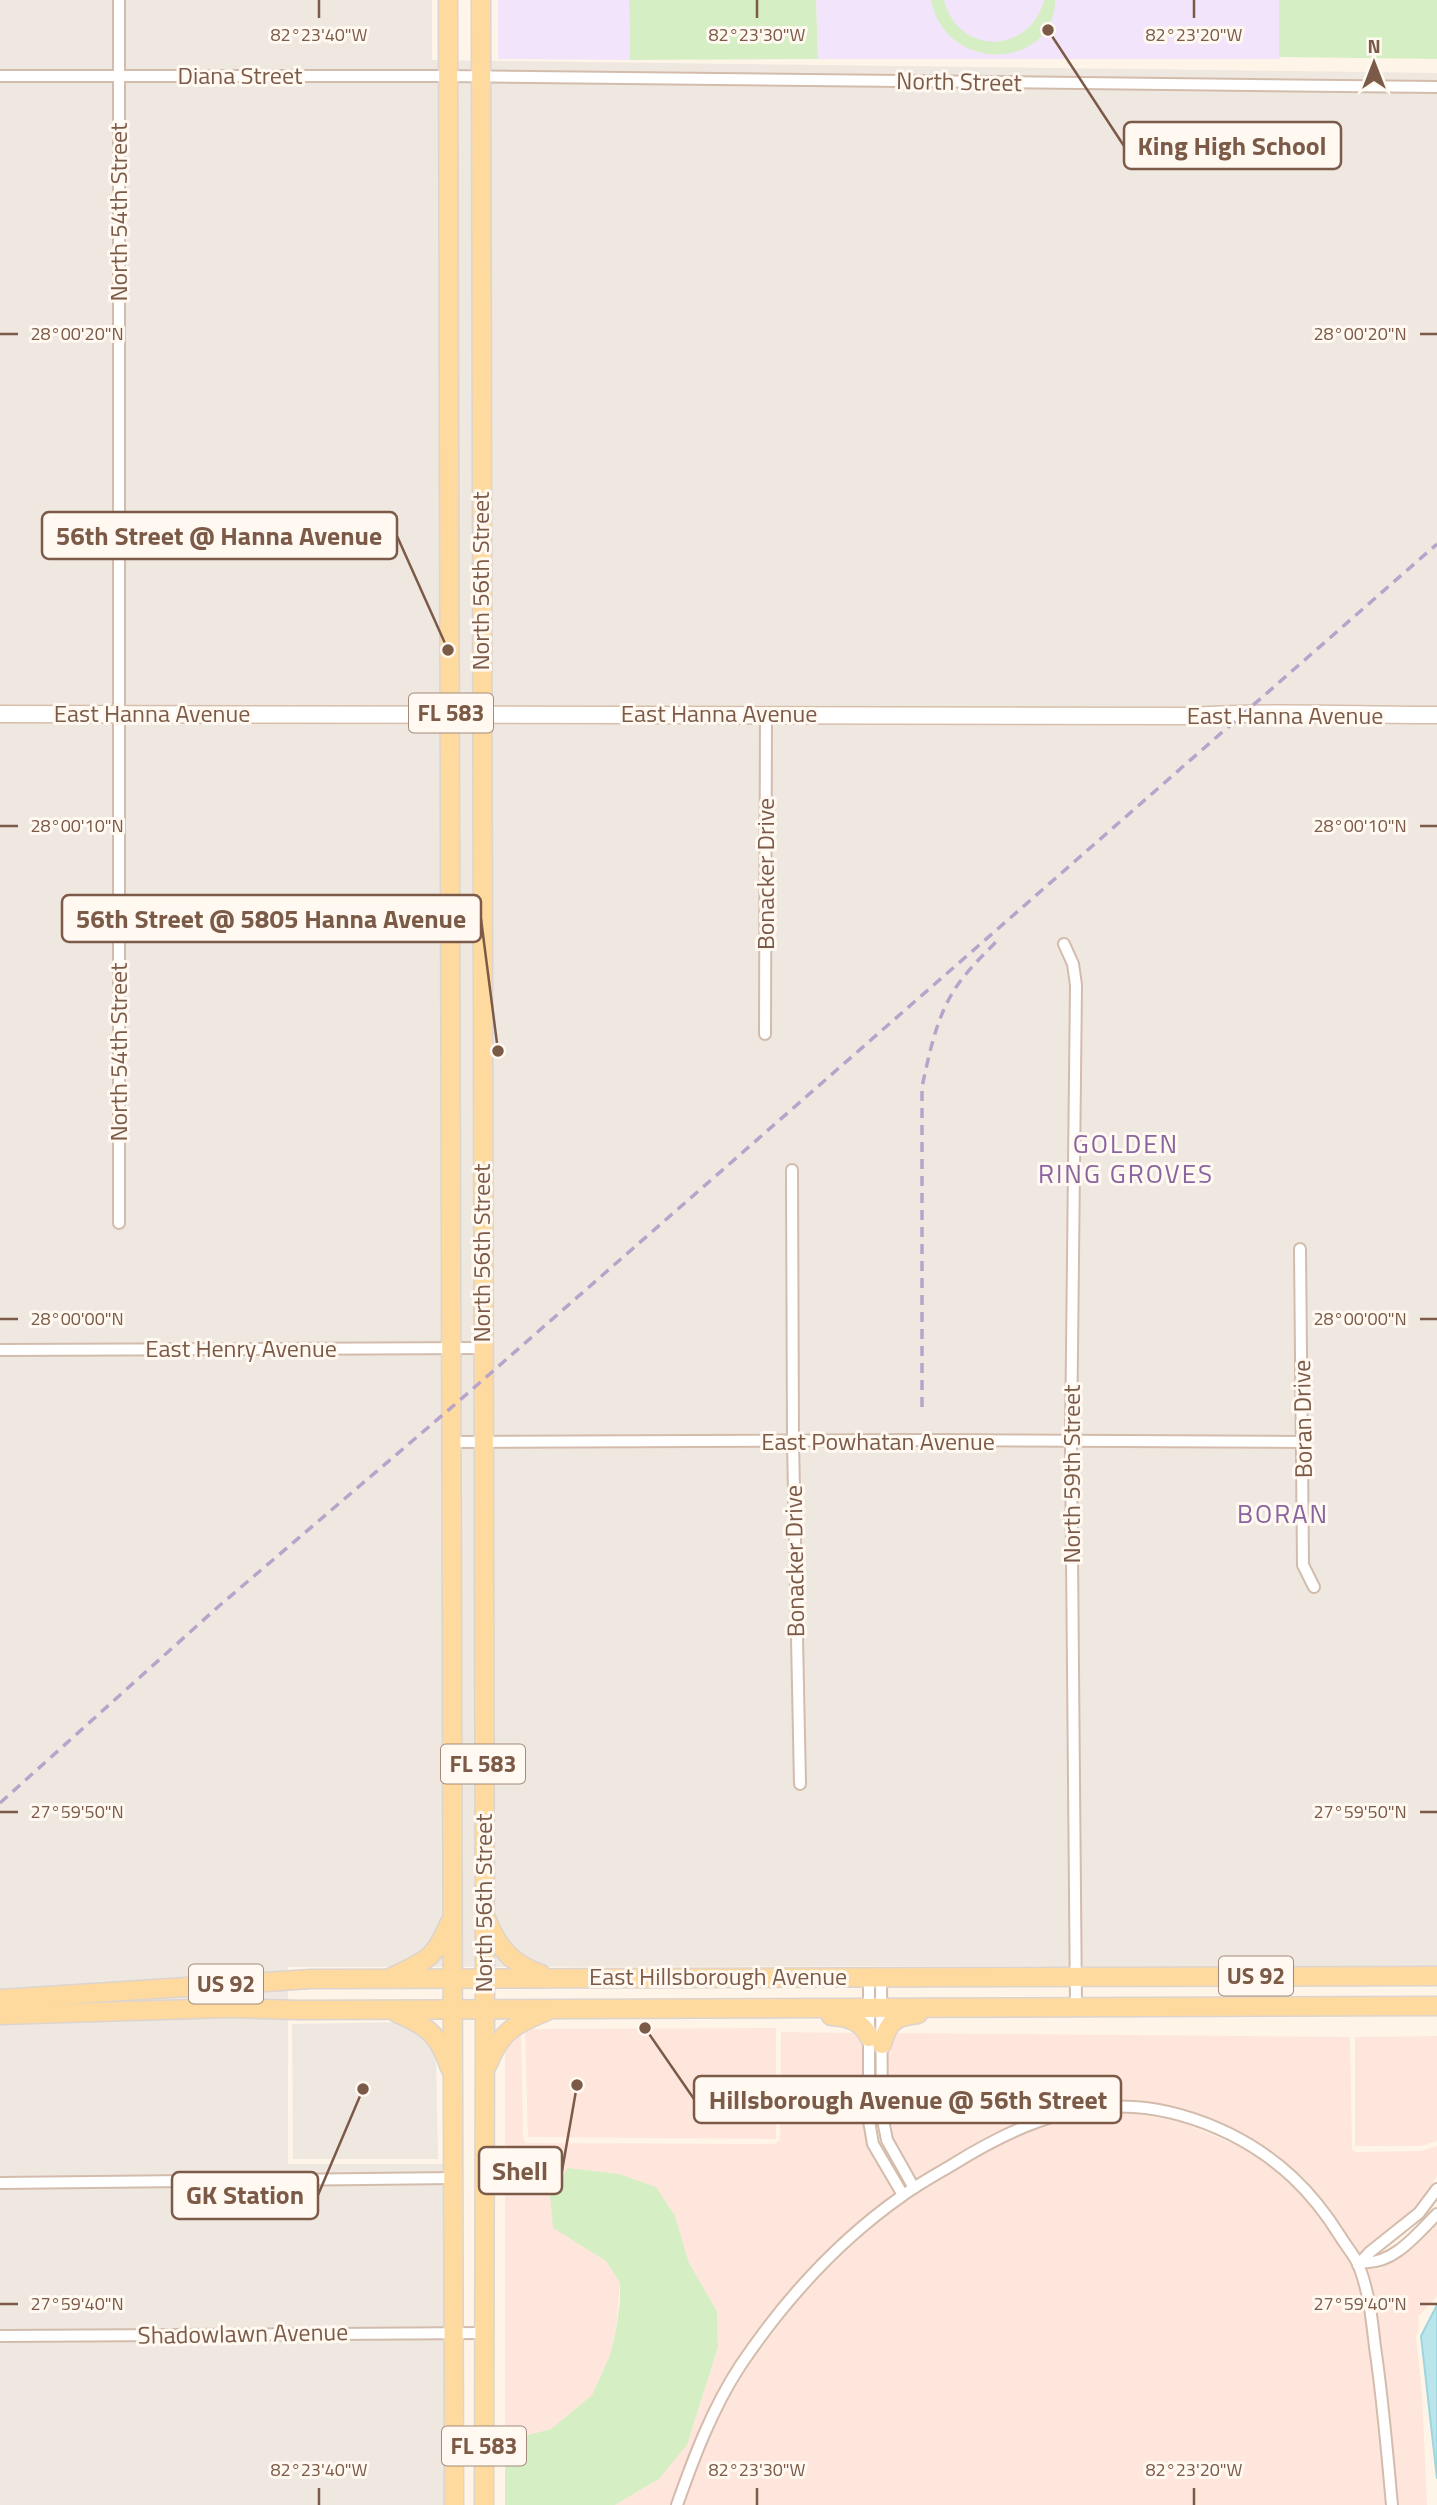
<svg xmlns="http://www.w3.org/2000/svg" width="1437" height="2505" viewBox="0 0 1437 2505" font-family="'Titillium Web',sans-serif">
  <style>
    .commercial { fill: #ffe6dc }
    .industrial { fill: #efe8e1 }
    .education { fill: #f2e4fb }
    .green { fill: #d6eec4 }
    .water { fill: #bae5eb; stroke: #9fd5de; stroke-width: 2 }
    .lines { fill: none; stroke-linecap: round; stroke-linejoin: round }
    .street-casing { stroke: #d3bcac; stroke-width: 14 }
    .secondary-casing { stroke: #d8bfab; stroke-width: 19 }
    .primary-casing { stroke: #ddd4cf; stroke-width: 21 }
    .street { stroke: #fff; stroke-width: 10 }
    .secondary { stroke: #fff; stroke-width: 16 }
    .primary { stroke: #ffda9f; stroke-width: 18 }
    .rail { stroke: #b8a4cb; stroke-width: 3.5; stroke-dasharray: 10 7; stroke-linecap: butt }
    .ticks { fill: none; stroke: #7c5a48; stroke-width: 2.5 }
    .labels { text-anchor: middle; stroke-width: 6; stroke-linejoin: round; paint-order: stroke }
    .shield { fill: #fff9f1; stroke: #a38a7b; stroke-width: 2 }
    .shield-label { font-size: 23px; font-weight: bold; fill: #7c5a48 }
    .street-label { font-size: 24px; fill: #7c5a48; stroke: #fff9f1 }
    .neighbourhood-label { font-size: 26px; letter-spacing: 2px; fill: #8a649f; stroke: #fff9f1 }
    .ticks-label { font-size: 18px; text-anchor: middle; fill: #7c5a48; stroke: #fff9f1; stroke-width: 6; stroke-linejoin: round; paint-order: stroke }
    .leader { fill: none; stroke: #7c5a48; stroke-width: 2.5 }
    .callout-dot { fill: #7c5a48; stroke: #fff9f1; stroke-width: 2.5 }
    .callout { fill: #fff9f1; stroke: #7c5a48; stroke-width: 2.5 }
    .callout-label { font-size: 26px; text-anchor: middle; font-weight: bold; fill: #7c5a48 }
  </style>
  <rect width="100%" height="100%" fill="#fef5e8"/>
  <g class="commercial">
    <path d="M776,2028V2139L528,2137L525,2029Z"/>
    <path d="M521,2029L523,2138L526,2143L775,2144L780,2139L781,2032L860,2033L864,2039V2121L868,2145L896,2193L862,2220L794,2286L754,2337L711,2405L671,2505H615L659,2479L687,2445L718,2347L717,2311L689,2263L675,2216L583,2246L606,2261L620,2283L616,2330L610,2355L592,2395L551,2429L505,2441V2043Z"/>
    <path d="M892,2033L1350,2037L1352,2150L1356,2152L1421,2151L1437,2146V2176L1415,2209L1367,2246L1360,2255L1327,2204L1303,2177L1275,2153L1223,2124L1184,2110L1155,2104L1134,2100L1088,2103L1037,2115L985,2137L916,2180L892,2137L888,2114L887,2045Z"/>
    <path d="M1437,2036V2141L1421,2146H1355V2037Z"/>
    <path d="M1133,2113L1181,2122L1241,2147L1269,2163L1296,2186L1319,2212L1353,2267L1365,2312L1379,2412L1386,2505H682L721,2412L744,2371L802,2294L869,2229L906,2200L1011,2137L1067,2120L1089,2115Z"/>
    <path d="M1437,2222V2296L1418,2317L1419,2328L1416,2337L1422,2392L1427,2505H1397L1390,2410L1376,2310L1365,2269H1380L1412,2248Z"/>
  </g>
  <g class="industrial">
    <path d="M0,0H432V60L1437,73V1966L288,1967V2164H449L448,2505H0Z"/>
    <path d="M401,2022L417,2028L436,2053L438,2159H293L292,2024Z"/>
  </g>
  <g class="education">
    <path d="M498,0H629L630,60L498,59Z"/>
    <path d="M816,0H1280V59H818Z"/>
  </g>
  <g class="green">
    <path d="M629,0H816L818,59L630,60Z"/>
    <path d="M931,0H944C958,56 1030,55 1044,0H1055C1055,69 946,76 931,0Z"/>
    <path d="M1279,0H1437V59L1279,57Z"/>
    <path d="M568,2168L619,2174L656,2187L675,2216L689,2263L717,2311L718,2347L687,2445L659,2479L615,2505H505V2441L551,2429L592,2395L610,2355L616,2330L620,2301V2283L606,2261L553,2228L550,2195Z"/>
  </g>
  <path class="water" d="M1437,2305V2479L1421,2336Z"/>
  <g class="lines">
    <g class="street-casing">
      <g id="street">
        <path d="M119,0V1223"/>
        <path d="M0,76H448L1437,87"/>
        <path d="M1064,944L1073,964L1076,985L1071,1442L1076,2007"/>
        <path d="M765,1034L766,714"/>
        <path d="M792,1170L793,1442L800,1784"/>
        <path d="M1300,1249L1303,1565L1314,1587"/>
        <path d="M0,1350L482,1348"/>
        <path d="M453,1442L929,1440L1304,1442"/>
        <path d="M869,1977V2121L873,2144L903,2195"/>
        <path d="M881,1977L882,2115L887,2140L914,2188"/>
        <path d="M0,2183L454,2178"/>
        <path d="M1363,2262C1393,2265 1417,2234 1437,2214"/>
        <path d="M1358,2265L1370,2252L1419,2213L1437,2189"/>
        <path d="M0,2336L485,2333"/>
        <path d="M677,2505C694,2457 712,2409 740,2366C783,2302 838,2241 902,2196C917,2185 935,2175 952,2165C1006,2131 1068,2102 1134,2107C1166,2109 1201,2120 1230,2134C1278,2158 1312,2191 1340,2236C1346,2246 1355,2256 1359,2266C1369,2292 1372,2320 1375,2347C1383,2400 1387,2452 1392,2505"/>
      </g>
    </g>
    <g class="secondary-casing">
      <path id="secondary" d="M0,714L1191,716C1273,711 1355,715 1437,715"/>
    </g>
    <g class="primary-casing">
      <g id="primary">
        <path d="M448,0L454,2505"/>
        <path d="M481,0L485,2009L484,2505"/>
        <path d="M487,1920C498,1948 513,1965 541,1974"/>
        <path d="M392,1977C425,1961 435,1959 449,1924"/>
        <path d="M0,1999L311,1979L1437,1976"/>
        <path d="M397,2013C428,2026 439,2035 450,2068"/>
        <path d="M0,2015L227,2008L299,2010L1437,2006"/>
        <path d="M831,2016C848,2017 862,2021 869,2037"/>
        <path d="M882,2044C889,2021 894,2017 918,2014"/>
        <path d="M488,2064C500,2033 514,2024 545,2012"/>
      </g>
    </g>
    <use href="#street" class="street"/>
    <use href="#secondary" class="secondary"/>
    <use href="#primary" class="primary"/>
    <g class="rail">
      <path d="M922,1407V1087C930,1050 938,1009 962,979C972,966 984,954 996,942"/>
      <path d="M0,1803L219,1606L452,1407L1437,544"/>
    </g>
  </g>
  <path class="ticks" d="M319,0V18M757,0V18M1194,0V18M0,334H18M1420,334H1437M0,826H18M1420,826H1437M0,1319H18M1420,1319H1437M0,1812H18M1420,1812H1437M0,2304H18M1420,2304H1437M319,2488V2505M757,2488V2505M1194,2488V2505"/>
  <g class="labels">
    <g class="shield">
      <rect x="409" y="693.5" width="84" height="39" rx="5"/>
      <rect x="441" y="1744.5" width="84" height="39" rx="5"/>
      <rect x="1219" y="1956.5" width="74" height="39" rx="5"/>
      <rect x="189" y="1964.5" width="74" height="39" rx="5"/>
      <rect x="442" y="2426.5" width="84" height="39" rx="5"/>
    </g>
    <g class="shield-label">
      <text x="451" y="721">FL 583</text>
      <text x="483" y="1772">FL 583</text>
      <text x="1256" y="1984">US 92</text>
      <text x="226" y="1992">US 92</text>
      <text x="484" y="2454">FL 583</text>
    </g>
    <g class="street-label">
      <text x="240" y="84">Diana Street</text>
      <text transform="translate(959 82) rotate(1)" y="8">North Street</text>
      <text transform="translate(119 212) rotate(-90)" y="8">North 54th Street</text>
      <text transform="translate(481 581) rotate(-90)" y="8">North 56th Street</text>
      <text x="152" y="722">East Hanna Avenue</text>
      <text x="719" y="722">East Hanna Avenue</text>
      <text x="1285" y="724">East Hanna Avenue</text>
      <text transform="translate(766 874) rotate(-90)" y="8">Bonacker Drive</text>
      <text transform="translate(119 1052) rotate(-90)" y="8">North 54th Street</text>
      <text transform="translate(482 1253) rotate(-90)" y="8">North 56th Street</text>
      <text x="241" y="1357">East Henry Avenue</text>
      <text transform="translate(1303 1419) rotate(-91)" y="8">Boran Drive</text>
      <text x="878" y="1450">East Powhatan Avenue</text>
      <text transform="translate(1072 1474) rotate(-90)" y="8">North 59th Street</text>
      <text transform="translate(795 1561) rotate(-91)" y="8">Bonacker Drive</text>
      <text transform="translate(484 1903) rotate(-90)" y="8">North 56th Street</text>
      <text x="718" y="1985">East Hillsborough Avenue</text>
      <text transform="translate(243 2334) rotate(-1)" y="8">Shadowlawn Avenue</text>
    </g>
    <g class="neighbourhood-label">
      <text x="1126" y="1153">GOLDEN<tspan x="1126" dy="30">RING GROVES</tspan></text>
      <text x="1283" y="1523">BORAN</text>
    </g>
  </g>
  <g class="ticks-label">
    <text x="319" y="41">82°23'40"W</text>
    <text x="757" y="41">82°23'30"W</text>
    <text x="1194" y="41">82°23'20"W</text>
    <text x="77" y="340">28°00'20"N</text>
    <text x="1360" y="340">28°00'20"N</text>
    <text x="77" y="832">28°00'10"N</text>
    <text x="1360" y="832">28°00'10"N</text>
    <text x="77" y="1325">28°00'00"N</text>
    <text x="1360" y="1325">28°00'00"N</text>
    <text x="77" y="1818">27°59'50"N</text>
    <text x="1360" y="1818">27°59'50"N</text>
    <text x="77" y="2310">27°59'40"N</text>
    <text x="1360" y="2310">27°59'40"N</text>
    <text x="319" y="2476">82°23'40"W</text>
    <text x="757" y="2476">82°23'30"W</text>
    <text x="1194" y="2476">82°23'20"W</text>
  </g>
  <path class="leader" d="M1048 30L1124 146M448 650L397 536M498 1051L481 919M645 2028L694 2099M577 2085L562 2171M363 2089L318 2195"/>
  <g class="callout-dot">
    <circle cx="1048" cy="30" r="7"/>
    <circle cx="448" cy="650" r="7"/>
    <circle cx="498" cy="1051" r="7"/>
    <circle cx="645" cy="2028" r="7"/>
    <circle cx="577" cy="2085" r="7"/>
    <circle cx="363" cy="2089" r="7"/>
  </g>
  <g class="callout">
    <rect x="1124" y="122" width="217" height="47" rx="7"/>
    <rect x="42" y="512" width="355" height="47" rx="7"/>
    <rect x="62" y="895" width="419" height="47" rx="7"/>
    <rect x="694" y="2076" width="427" height="47" rx="7"/>
    <rect x="479" y="2147" width="83" height="47" rx="7"/>
    <rect x="172" y="2172" width="146" height="47" rx="7"/>
  </g>
  <g class="callout-label">
    <text x="1232" y="155">King High School</text>
    <text x="219" y="545">56th Street @ Hanna Avenue</text>
    <text x="271" y="928">56th Street @ 5805 Hanna Avenue</text>
    <text x="908" y="2109">Hillsborough Avenue @ 56th Street</text>
    <text x="520" y="2180">Shell</text>
    <text x="245" y="2204">GK Station</text>
  </g>
  <g transform="translate(1374 63)" stroke="#fff9f1" stroke-width="5" paint-order="stroke">
  <path d="M0-5L12 26L0 18L-12 26Z" fill="#7c5a48"/>
  <text y="-10" font-size="19" font-weight="bold" text-anchor="middle" fill="#7c5a48">N</text>
  </g>
</svg>
